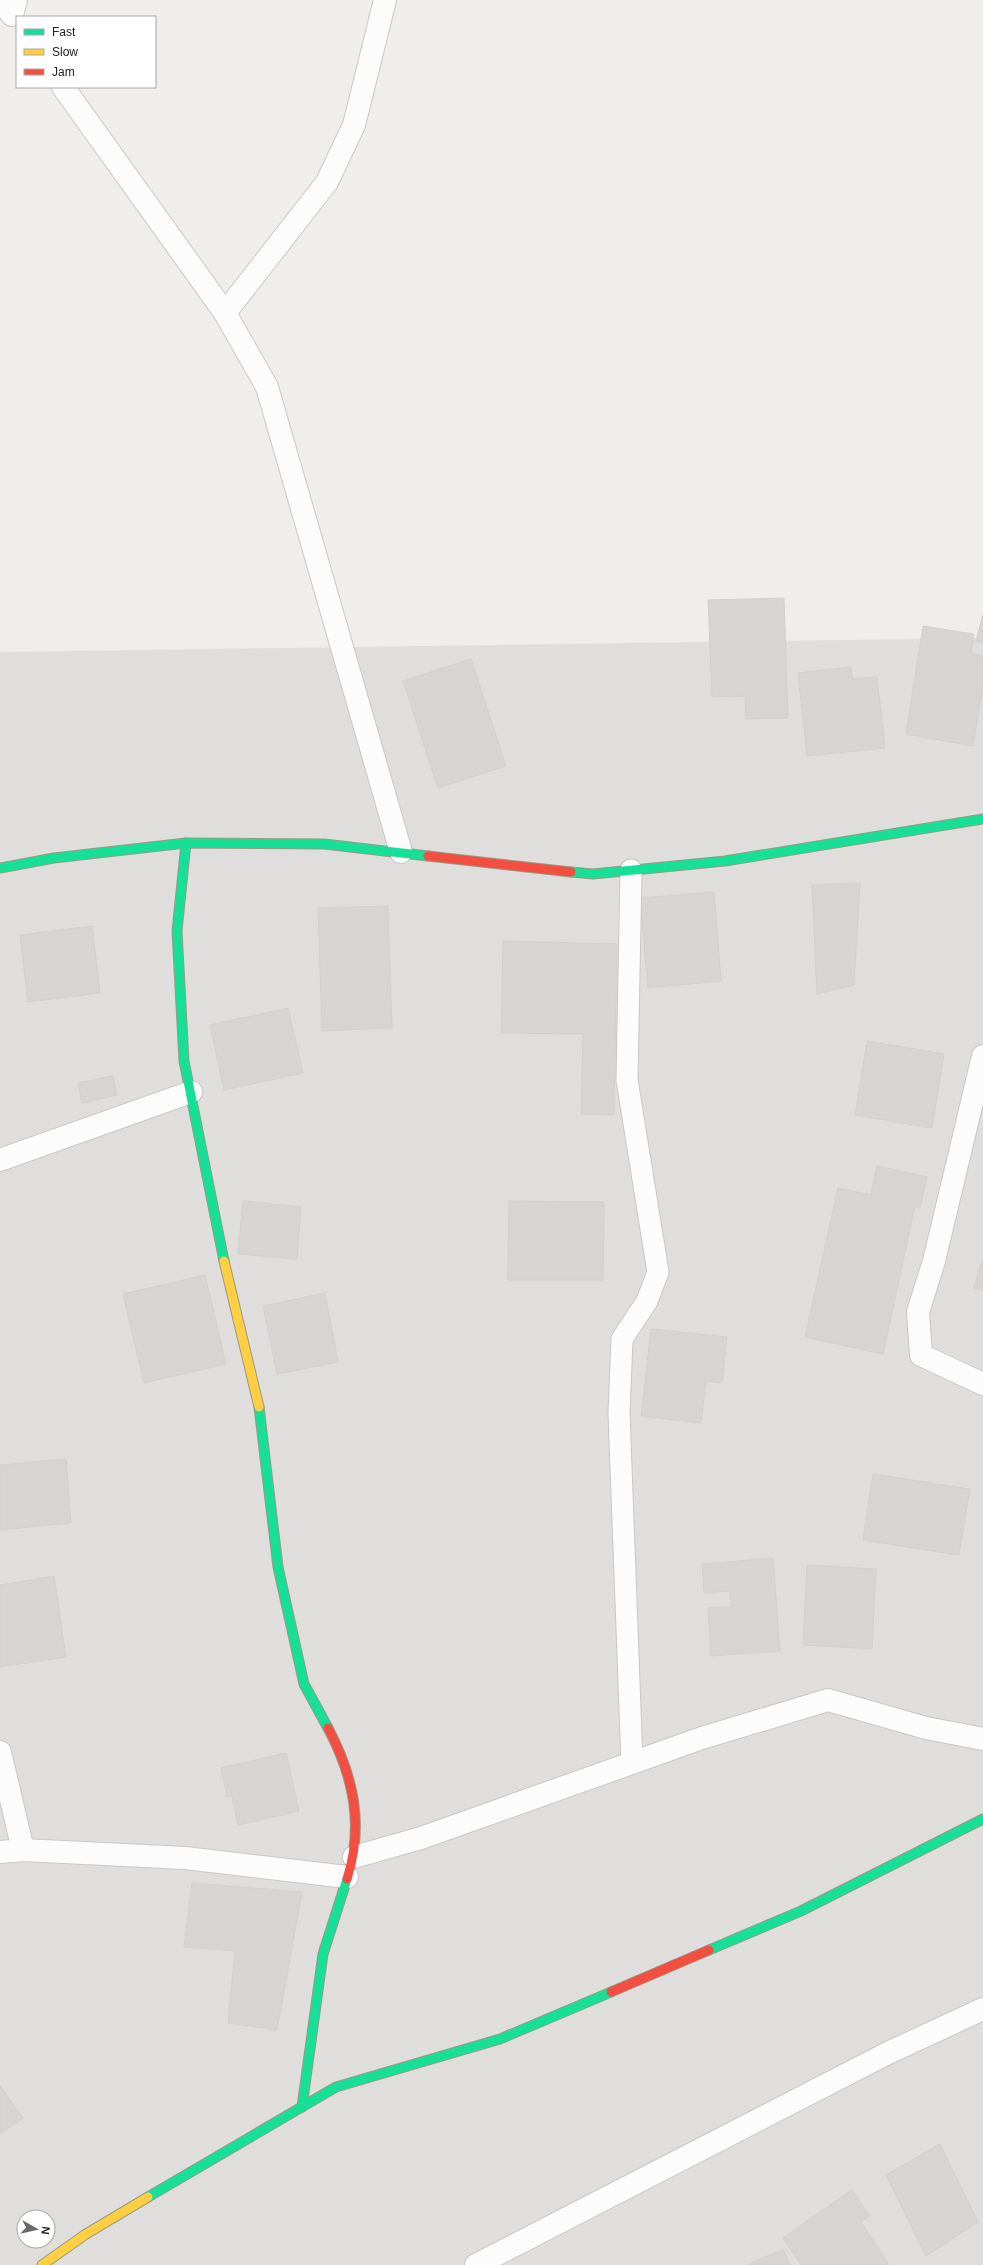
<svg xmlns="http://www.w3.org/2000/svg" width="983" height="2265" viewBox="0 0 983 2265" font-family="Arial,sans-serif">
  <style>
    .residential { fill: #dfdedc; fill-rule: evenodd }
    .building { fill: #d7d4d2; stroke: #d3d0cc }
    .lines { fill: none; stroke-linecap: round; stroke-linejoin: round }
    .lane-casing { stroke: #c9c8c7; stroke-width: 23 }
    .street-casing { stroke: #c9c8c7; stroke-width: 24 }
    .fast-casing { stroke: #999a82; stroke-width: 11 }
    .slow-casing { stroke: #999a82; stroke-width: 11 }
    .jam-casing { stroke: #999a82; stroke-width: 11 }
    .lane { stroke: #fdfcfc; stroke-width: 21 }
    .street { stroke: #fdfcfc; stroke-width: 22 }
    .fast { stroke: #16e098; stroke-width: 9 }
    .slow { stroke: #ffcf43; stroke-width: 9 }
    .jam { stroke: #f24e42; stroke-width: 9 }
  </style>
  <rect width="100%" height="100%" fill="#f0eeeb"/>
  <path class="residential" d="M983,638V2265H0V652ZM24,2217H48V2241H24Z"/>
  <g class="building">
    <path d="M784,598L788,718L746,719L745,696L712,697L708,600Z"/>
    <path d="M983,614V643L976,641Z"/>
    <path d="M923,626L974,634L971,654L983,656V686L973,746L906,734Z"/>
    <path d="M471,659L506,766L438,788L403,681Z"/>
    <path d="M851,667L852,679L877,677L885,748L807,756L798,673Z"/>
    <path d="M860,883L854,985L817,994L812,885Z"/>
    <path d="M714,892L721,981L648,988L640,898Z"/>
    <path d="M388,906L392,1028L322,1031L318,908Z"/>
    <path d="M92,926L100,993L28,1002L20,935Z"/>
    <path d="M503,941L617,944L614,1115L581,1114L583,1034L501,1033Z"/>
    <path d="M288,1008L303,1073L224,1090L210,1025Z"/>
    <path d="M867,1041L944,1054L932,1128L855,1115Z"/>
    <path d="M113,1076L117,1095L82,1103L78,1083Z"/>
    <path d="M877,1166L927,1177L920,1208L915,1206L883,1354L805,1337L838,1188L871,1195Z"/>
    <path d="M243,1201L301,1207L297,1259L238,1254Z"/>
    <path d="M509,1201L604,1202L603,1280H508Z"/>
    <path d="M983,1258V1290L974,1288Z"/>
    <path d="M205,1275L226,1364L144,1383L123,1294Z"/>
    <path d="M325,1293L338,1362L277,1374L263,1306Z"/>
    <path d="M651,1329L727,1337L722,1383L706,1381L701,1423L641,1416Z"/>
    <path d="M66,1459L71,1523L0,1530V1465Z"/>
    <path d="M873,1474L970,1489L959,1555L863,1540Z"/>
    <path d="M773,1558L780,1651L711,1656L708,1608L731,1607L730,1591L704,1593L702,1564Z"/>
    <path d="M807,1565L876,1569L872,1649L803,1645Z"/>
    <path d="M54,1576L66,1657L0,1667V1585Z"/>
    <path d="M286,1753L299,1811L238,1825L232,1796H227L221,1768Z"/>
    <path d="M192,1883L302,1892L277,2030L228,2023L235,1951L184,1947Z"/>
    <path d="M0,2086L23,2118L0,2134Z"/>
    <path d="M940,2144L978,2222L926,2256L886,2175Z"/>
    <path d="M852,2190L870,2216L861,2222L889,2265H801L783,2238Z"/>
    <path d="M783,2249L790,2265H747Z"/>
  </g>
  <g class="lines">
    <g class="lane-casing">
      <path id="lane" d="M631,870L627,1080L658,1272L647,1301L622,1339L619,1413L632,1763"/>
    </g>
    <g class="street-casing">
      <g id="street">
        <path d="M0,0L12,15L16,0"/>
        <path d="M63,87L225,313L267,387L401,852"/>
        <path d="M225,313L327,182L354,125L385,0"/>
        <path d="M983,1056L934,1261L918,1312L921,1355L983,1384"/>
        <path d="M0,1160L191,1092"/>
        <path d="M0,1752L23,1850"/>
        <path d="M0,1852L23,1850L185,1858L347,1877"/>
        <path d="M354,1857L421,1838L702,1738L828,1700L926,1728L983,1739"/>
        <path d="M476,2265L888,2053L983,2009"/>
      </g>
    </g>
    <g class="fast-casing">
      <g id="fast">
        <path d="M186,843L177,931L184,1061L224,1261"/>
        <path d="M0,868L54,858L186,843L324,844L428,856"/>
        <path d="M571,872L593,874L725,861L983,819"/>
        <path d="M259,1407L278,1567L304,1684L328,1728"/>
        <path d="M709,1950L801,1911L983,1819"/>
        <path d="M302,2107L323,1954L347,1879"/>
        <path d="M148,2197L336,2087L500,2039L611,1992"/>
      </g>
    </g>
    <g class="slow-casing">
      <g id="slow">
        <path d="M224,1261L259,1407"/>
        <path d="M42,2265L86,2234L148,2197"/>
      </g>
    </g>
    <g class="jam-casing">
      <g id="jam">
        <path d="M428,856L571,872"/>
        <path d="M328,1728C354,1777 364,1826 347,1879"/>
        <path d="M611,1992L709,1950"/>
      </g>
    </g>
    <use href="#lane" class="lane"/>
    <use href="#street" class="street"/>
    <use href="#fast" class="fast"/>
    <use href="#slow" class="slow"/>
    <use href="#jam" class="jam"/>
  </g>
  <rect x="16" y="16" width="140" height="72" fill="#ffffff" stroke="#a7a7a7"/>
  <rect x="24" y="29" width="20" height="6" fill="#16e098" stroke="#a7a7a7"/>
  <text x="52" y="36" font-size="12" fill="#222222">Fast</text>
  <rect x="24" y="49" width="20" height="6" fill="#ffcf43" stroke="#a7a7a7"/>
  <text x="52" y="56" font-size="12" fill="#222222">Slow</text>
  <rect x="24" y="69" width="20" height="6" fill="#f24e42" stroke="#a7a7a7"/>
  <text x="52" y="76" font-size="12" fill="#222222">Jam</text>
  <g transform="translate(36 2229) rotate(98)"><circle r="19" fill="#ffffff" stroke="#a7a7a7"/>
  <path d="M0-3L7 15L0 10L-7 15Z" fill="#6a6968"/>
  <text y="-6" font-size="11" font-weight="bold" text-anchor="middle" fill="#222222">N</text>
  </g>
</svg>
